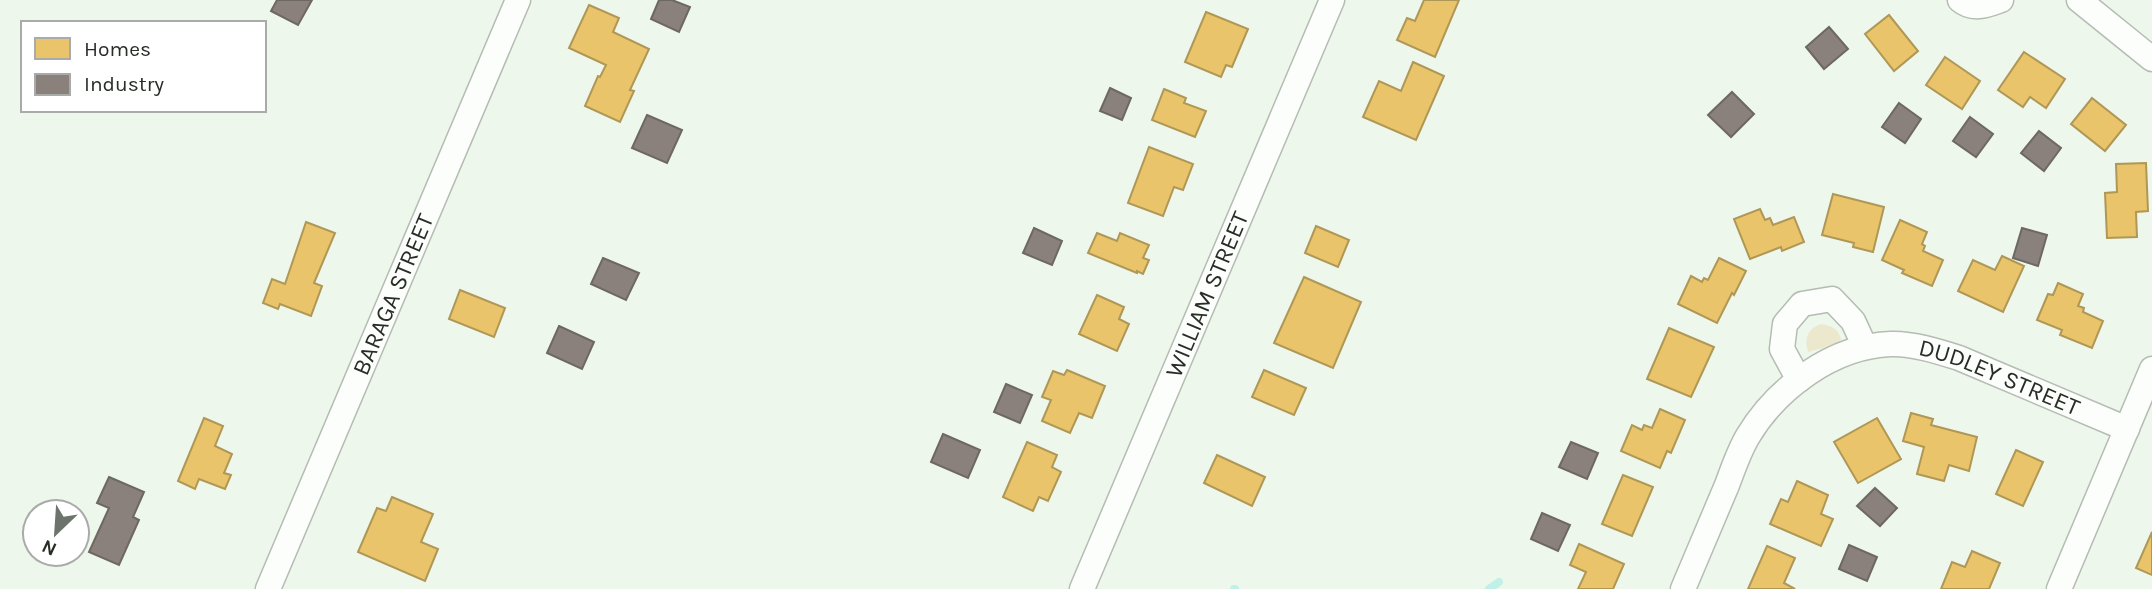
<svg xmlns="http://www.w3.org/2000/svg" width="2152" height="589" viewBox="0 0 2152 589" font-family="Karla,sans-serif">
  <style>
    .green { fill: #ece8ce }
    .homes { fill: #e9c46a; stroke: #af9756; stroke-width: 2 }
    .industry { fill: #8a817c; stroke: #6d6862; stroke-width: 2 }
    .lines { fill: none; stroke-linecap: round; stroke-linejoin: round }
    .stream { stroke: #c0f0e7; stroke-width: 8 }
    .minor-casing { stroke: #b5bcb3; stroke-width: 27 }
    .minor { stroke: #fcfefc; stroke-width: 24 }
    .labels { text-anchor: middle; stroke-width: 7; stroke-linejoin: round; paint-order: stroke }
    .street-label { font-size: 24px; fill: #282d26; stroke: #fff }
  </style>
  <rect width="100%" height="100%" fill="#eef7eb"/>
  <path class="green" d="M1821,324C1831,326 1839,328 1841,340L1837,344L1808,352C1804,339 1807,329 1821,324Z"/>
  <g class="homes">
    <path d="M1424,0H1459L1435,57L1397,40L1407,18L1415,21Z"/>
    <path d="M589,5L619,18L613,32L649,49L630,90L634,91L620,122L585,106L598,76L600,77L606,65L569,48Z"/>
    <path d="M1206,12L1248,29L1232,67L1226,65L1221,77L1185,62Z"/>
    <path d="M1889,15L1918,51L1894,71L1865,34Z"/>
    <path d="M2024,52L2065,79L2046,108L2030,97L2023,107L1998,90Z"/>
    <path d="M1945,57L1980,81L1962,109L1926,85Z"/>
    <path d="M1413,62L1444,76L1416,140L1363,117L1379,81L1401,91Z"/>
    <path d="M1164,89L1186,98L1184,103L1206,111L1195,137L1152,120Z"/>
    <path d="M2092,98L2126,125L2105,151L2071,124Z"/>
    <path d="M1149,147L1193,164L1183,190L1174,187L1163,216L1128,203Z"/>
    <path d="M2146,163L2148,211L2136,212L2137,237L2107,238L2105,193L2117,192L2116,164Z"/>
    <path d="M1833,194L1884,207L1873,252L1853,247L1854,243L1822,235Z"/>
    <path d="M1760,209L1765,220L1770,218L1773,225L1794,217L1804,242L1782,251L1781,247L1750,259L1734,219Z"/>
    <path d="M1900,220L1927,232L1922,244L1925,246L1923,251L1943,260L1932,286L1902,273L1904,270L1882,260Z"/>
    <path d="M306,222L335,233L314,283L322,286L311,316L280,304L278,309L263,303L272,279L285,284Z"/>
    <path d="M1316,226L1349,240L1338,267L1305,253Z"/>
    <path d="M1097,233L1117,241L1120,233L1149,245L1143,258L1149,260L1143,274L1137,271V273L1088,253Z"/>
    <path d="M2002,256L2024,266L2003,312L1958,291L1973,260L1995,270Z"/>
    <path d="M1719,258L1746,271L1734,295L1732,293L1717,323L1678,304L1691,276L1702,282L1704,278L1708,280Z"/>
    <path d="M1304,277L1361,302L1333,368L1274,343Z"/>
    <path d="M2058,283L2083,294L2078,306L2084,308L2083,312L2103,321L2092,348L2060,335L2062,330L2037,320L2048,294L2053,295Z"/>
    <path d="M460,290L505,308L494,337L449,319Z"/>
    <path d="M1097,295L1124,307L1119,319L1129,324L1117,351L1079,334Z"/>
    <path d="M1669,328L1714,347L1691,397L1647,379Z"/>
    <path d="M1067,370L1105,386L1092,418L1079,413L1070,433L1042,421L1051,400L1042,397L1053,371L1064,375Z"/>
    <path d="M1264,370L1306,388L1294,415L1252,397Z"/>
    <path d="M1660,409L1685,420L1671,453L1667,451L1660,468L1621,451L1632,425L1642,430L1644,425L1652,428Z"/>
    <path d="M1911,413L1933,419L1931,425L1977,437L1969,471L1949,465L1944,481L1917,474L1924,447L1903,441Z"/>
    <path d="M204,418L223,426L215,446L232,454L224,473L231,475L225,489L199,479L195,489L178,481Z"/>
    <path d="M1877,418L1901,459L1858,483L1834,442Z"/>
    <path d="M1027,442L1057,455L1052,467L1061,472L1048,501L1039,497L1033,511L1003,497Z"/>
    <path d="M2016,450L2043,462L2023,506L1996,494Z"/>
    <path d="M1217,455L1265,477L1252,506L1204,483Z"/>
    <path d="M1623,475L1653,487L1632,536L1602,524Z"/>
    <path d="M1797,481L1828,495L1821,514L1833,519L1821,546L1770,524L1781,499L1788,502Z"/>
    <path d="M392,497L433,514L421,542L438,549L425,581L358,552L377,508L386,511Z"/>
    <path d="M2152,532V575L2136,568Z"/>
    <path d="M1579,544L1624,564L1613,589H1578L1586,572L1570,565Z"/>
    <path d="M1767,546L1795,558L1784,583L1795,589H1748Z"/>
    <path d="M1972,551L2000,563L1989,589H1941L1952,562L1965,567Z"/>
  </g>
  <g class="industry">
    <path d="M277,0H312L298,25L271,11Z"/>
    <path d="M659,0H672L690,7L679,32L651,19Z"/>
    <path d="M1829,27L1848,49L1824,69L1806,47Z"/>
    <path d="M1110,88L1131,98L1122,120L1100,111Z"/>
    <path d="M1732,92L1754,114L1731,137L1708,115Z"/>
    <path d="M1899,103L1921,119L1905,143L1882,127Z"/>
    <path d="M647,115L682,130L667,163L632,148Z"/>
    <path d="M1970,117L1993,134L1976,157L1953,141Z"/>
    <path d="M2039,131L2061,148L2044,171L2021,153Z"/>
    <path d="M1034,228L1062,241L1052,265L1023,253Z"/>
    <path d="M2022,228L2047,235L2038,266L2013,258Z"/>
    <path d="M603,258L639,273L626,300L591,284Z"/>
    <path d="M559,326L594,342L582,369L547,353Z"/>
    <path d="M1006,384L1032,395L1020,423L994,412Z"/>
    <path d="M943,434L980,450L968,478L931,462Z"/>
    <path d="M1571,442L1598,453L1587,479L1559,467Z"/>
    <path d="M109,477L144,492L133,517L139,520L119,565L89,552L109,508L97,503Z"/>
    <path d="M1875,488L1897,508L1880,526L1857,506Z"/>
    <path d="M1542,513L1570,525L1558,551L1531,539Z"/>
    <path d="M1849,545L1877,557L1867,581L1839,569Z"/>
  </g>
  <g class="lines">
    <g class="stream">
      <path d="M1234,589H1235"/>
      <path d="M1489,589L1499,582"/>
    </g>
    <g class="minor-casing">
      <g id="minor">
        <path d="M1960,0C1973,11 1987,5 2001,0"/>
        <path d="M2079,0L2152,59"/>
        <path d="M1799,380L1782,349L1785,324L1802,304L1832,299L1853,321L1865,347"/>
        <path id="s1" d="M268,589L518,0"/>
        <path id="s2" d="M1082,589L1332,0"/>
        <path id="s3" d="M1683,589C1698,554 1712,520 1727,485C1733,469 1739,451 1748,436C1777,388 1833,346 1891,344C1912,343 1940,352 1959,358L2127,429"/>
        <path d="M2059,589L2152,369"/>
      </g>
    </g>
    <use href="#minor" class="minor"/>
  </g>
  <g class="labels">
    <g class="street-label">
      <text dy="8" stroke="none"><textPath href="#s1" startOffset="320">BARAGA STREET</textPath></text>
      <text dy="8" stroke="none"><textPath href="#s2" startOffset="320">WILLIAM STREET</textPath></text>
      <text dy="8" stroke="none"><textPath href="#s3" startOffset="457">DUDLEY STREET</textPath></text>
    </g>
  </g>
  <rect x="21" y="21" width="245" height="91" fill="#ffffff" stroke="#a9aba8" stroke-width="2"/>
  <rect x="35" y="38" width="35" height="21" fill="#e9c46a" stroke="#a9aba8" stroke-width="2"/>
  <text x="84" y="56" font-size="21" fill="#282d26">Homes</text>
  <rect x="35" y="74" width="35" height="21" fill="#8a817c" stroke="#a9aba8" stroke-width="2"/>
  <text x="84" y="91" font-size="21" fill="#282d26">Industry</text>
  <g transform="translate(56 533) rotate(205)"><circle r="33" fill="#ffffff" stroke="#a9aba8" stroke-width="2"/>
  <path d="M0-5L12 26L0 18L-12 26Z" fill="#6d746b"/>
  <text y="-10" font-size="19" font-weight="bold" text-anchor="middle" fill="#282d26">N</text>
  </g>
</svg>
